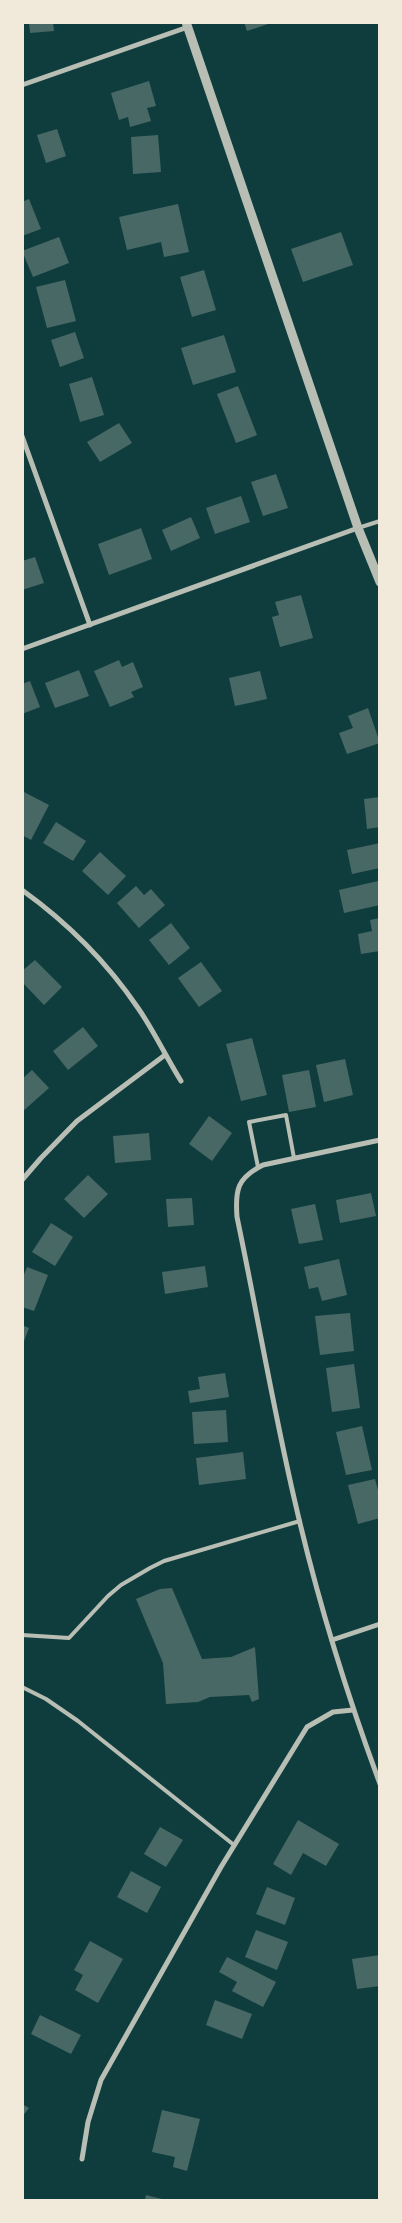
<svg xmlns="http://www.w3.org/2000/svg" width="402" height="2223" viewBox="0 0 402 2223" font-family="Lato,sans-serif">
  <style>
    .building { fill: #486865 }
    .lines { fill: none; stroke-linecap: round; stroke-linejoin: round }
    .service { stroke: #b8beb3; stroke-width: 4 }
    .minor { stroke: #b8beb3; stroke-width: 5 }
    .tertiary { stroke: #b8beb3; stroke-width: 9 }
  </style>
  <rect width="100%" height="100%" fill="#0f3d3e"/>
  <g class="building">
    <path d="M29,22H53L54,31L30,33Z"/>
    <path d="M244,22H271V23L247,31Z"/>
    <path d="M149,81L156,106L147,108L151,121L130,127L128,117L119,120L111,93Z"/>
    <path d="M57,129L66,156L46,163L37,135Z"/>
    <path d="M158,135L161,172L133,174L131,137Z"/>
    <path d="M29,199L41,229L22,236V202Z"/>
    <path d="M178,204L189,252L164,257L161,242L127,250L119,217Z"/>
    <path d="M341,232L353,265L303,282L291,249Z"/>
    <path d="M59,237L69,263L33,277L22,251Z"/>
    <path d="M204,270L216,310L192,317L180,277Z"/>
    <path d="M65,280L76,321L47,328L36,287Z"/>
    <path d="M75,332L84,358L60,367L51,340Z"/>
    <path d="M224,335L236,372L193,385L181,348Z"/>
    <path d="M92,377L104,415L80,422L69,384Z"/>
    <path d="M238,386L257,435L236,443L217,394Z"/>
    <path d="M119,423L132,443L100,462L87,442Z"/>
    <path d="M276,474L288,508L263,516L251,482Z"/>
    <path d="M241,496L250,522L215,534L206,508Z"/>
    <path d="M191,517L200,538L171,551L162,530Z"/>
    <path d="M141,528L152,559L109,575L98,544Z"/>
    <path d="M35,557L44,583L22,590V561Z"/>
    <path d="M301,595L313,638L280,647L272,617L279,615L275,602Z"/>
    <path d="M119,660L122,667L133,662L143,687L131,692L134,697L110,707L94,671Z"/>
    <path d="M79,670L89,696L55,708L45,683Z"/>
    <path d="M260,671L267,699L235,706L229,678Z"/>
    <path d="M30,681L40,707L22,714V684Z"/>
    <path d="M368,708L380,743L347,754L339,733L353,728L348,716Z"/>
    <path d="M22,791L49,805L31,840L22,835Z"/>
    <path d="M380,797V827L367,829L364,799Z"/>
    <path d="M56,822L86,841L73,861L43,843Z"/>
    <path d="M380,843V868L352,874L347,850Z"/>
    <path d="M100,852L126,876L108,895L82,871Z"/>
    <path d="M378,881L380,905L344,913L339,890Z"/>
    <path d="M136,886L144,895L151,889L165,905L139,928L117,903Z"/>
    <path d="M380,918V951L361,954L358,934L372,931L370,920Z"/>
    <path d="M171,923L190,948L169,965L149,940Z"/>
    <path d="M35,960L62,987L44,1005L22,982V971Z"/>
    <path d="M201,962L222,991L199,1007L178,978Z"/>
    <path d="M83,1027L98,1046L68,1070L53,1051Z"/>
    <path d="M252,1038L267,1095L241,1101L226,1044Z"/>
    <path d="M345,1059L353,1095L324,1102L316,1065Z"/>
    <path d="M32,1070L49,1088L22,1112V1079Z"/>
    <path d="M309,1070L316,1107L289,1112L282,1075Z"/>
    <path d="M209,1116L232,1133L212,1161L189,1144Z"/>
    <path d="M149,1133L151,1160L115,1163L113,1136Z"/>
    <path d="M88,1175L108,1194L84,1218L64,1199Z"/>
    <path d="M371,1193L376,1216L340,1223L336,1200Z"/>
    <path d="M192,1198L194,1225L168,1227L166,1199Z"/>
    <path d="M315,1204L323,1240L299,1244L291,1209Z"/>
    <path d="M51,1223L73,1237L55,1266L32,1252Z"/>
    <path d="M339,1259L347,1295L322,1301L318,1287L309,1289L304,1267Z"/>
    <path d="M205,1266L208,1287L165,1294L162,1272Z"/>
    <path d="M27,1267L48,1275L34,1311L22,1307V1280Z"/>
    <path d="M350,1313L354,1351L320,1355L315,1316Z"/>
    <path d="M22,1325L29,1328L23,1344L22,1343Z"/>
    <path d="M354,1364L360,1408L332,1412L326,1368Z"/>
    <path d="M225,1373L229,1397L190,1403L188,1391L200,1389L198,1377Z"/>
    <path d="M226,1410L228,1442L194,1444L192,1412Z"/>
    <path d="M362,1426L372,1470L346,1475L336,1432Z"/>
    <path d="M243,1452L246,1479L199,1485L196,1458Z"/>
    <path d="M375,1479L380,1497V1518L358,1524L348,1485Z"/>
    <path d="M172,1588L202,1659L231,1657L255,1647L259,1699L252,1702L249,1695L210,1697L198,1702L166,1704L163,1663L136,1599L160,1589Z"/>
    <path d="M298,1820L339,1844L326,1866L303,1853L291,1875L273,1864Z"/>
    <path d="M160,1827L183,1840L166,1867L144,1854Z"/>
    <path d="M131,1871L161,1887L147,1913L117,1897Z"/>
    <path d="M267,1887L295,1898L285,1925L256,1914Z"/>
    <path d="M256,1930L288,1942L277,1970L245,1957Z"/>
    <path d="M90,1941L123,1959L98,2003L75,1990L83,1975L74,1970Z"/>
    <path d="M380,1955V1986L357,1989L352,1959Z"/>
    <path d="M227,1957L276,1982L263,2007L232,1991L237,1982L219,1972Z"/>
    <path d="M215,2000L252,2014L242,2039L206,2025Z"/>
    <path d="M40,2015L81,2035L71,2054L31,2034Z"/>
    <path d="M22,2104L29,2108L22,2117Z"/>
    <path d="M162,2110L200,2119L187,2171L173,2167L175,2157L152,2152Z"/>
    <path d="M146,2195L166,2200H145Z"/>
  </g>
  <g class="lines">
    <g class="service">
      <path d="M358,528L380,521"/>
      <path d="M258,1167L249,1122L286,1115L294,1158"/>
      <path d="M22,1635L69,1638L108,1596L121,1585L150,1568L164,1561L300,1521"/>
      <path d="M22,1687L46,1699L78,1721L234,1845"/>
    </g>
    <g class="minor">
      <path d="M22,85L188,27"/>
      <path d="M22,436L90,625"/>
      <path d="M22,649L358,528"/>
      <path d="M22,890C68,923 106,961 138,1008C154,1031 166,1057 181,1081"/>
      <path d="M380,1140L263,1165C237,1178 235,1190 237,1217C257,1312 273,1408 295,1502C317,1598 346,1692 380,1784"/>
      <path d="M22,1180L41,1158L77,1121L165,1055"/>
      <path d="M332,1640L380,1624"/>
      <path d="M82,2159L88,2122L101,2080L221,1867L307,1727L333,1712L353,1710"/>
    </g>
    <path class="tertiary" d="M186,22L358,528L380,582"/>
  </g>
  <rect width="402" height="2223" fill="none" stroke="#f1e9da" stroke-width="48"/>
</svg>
